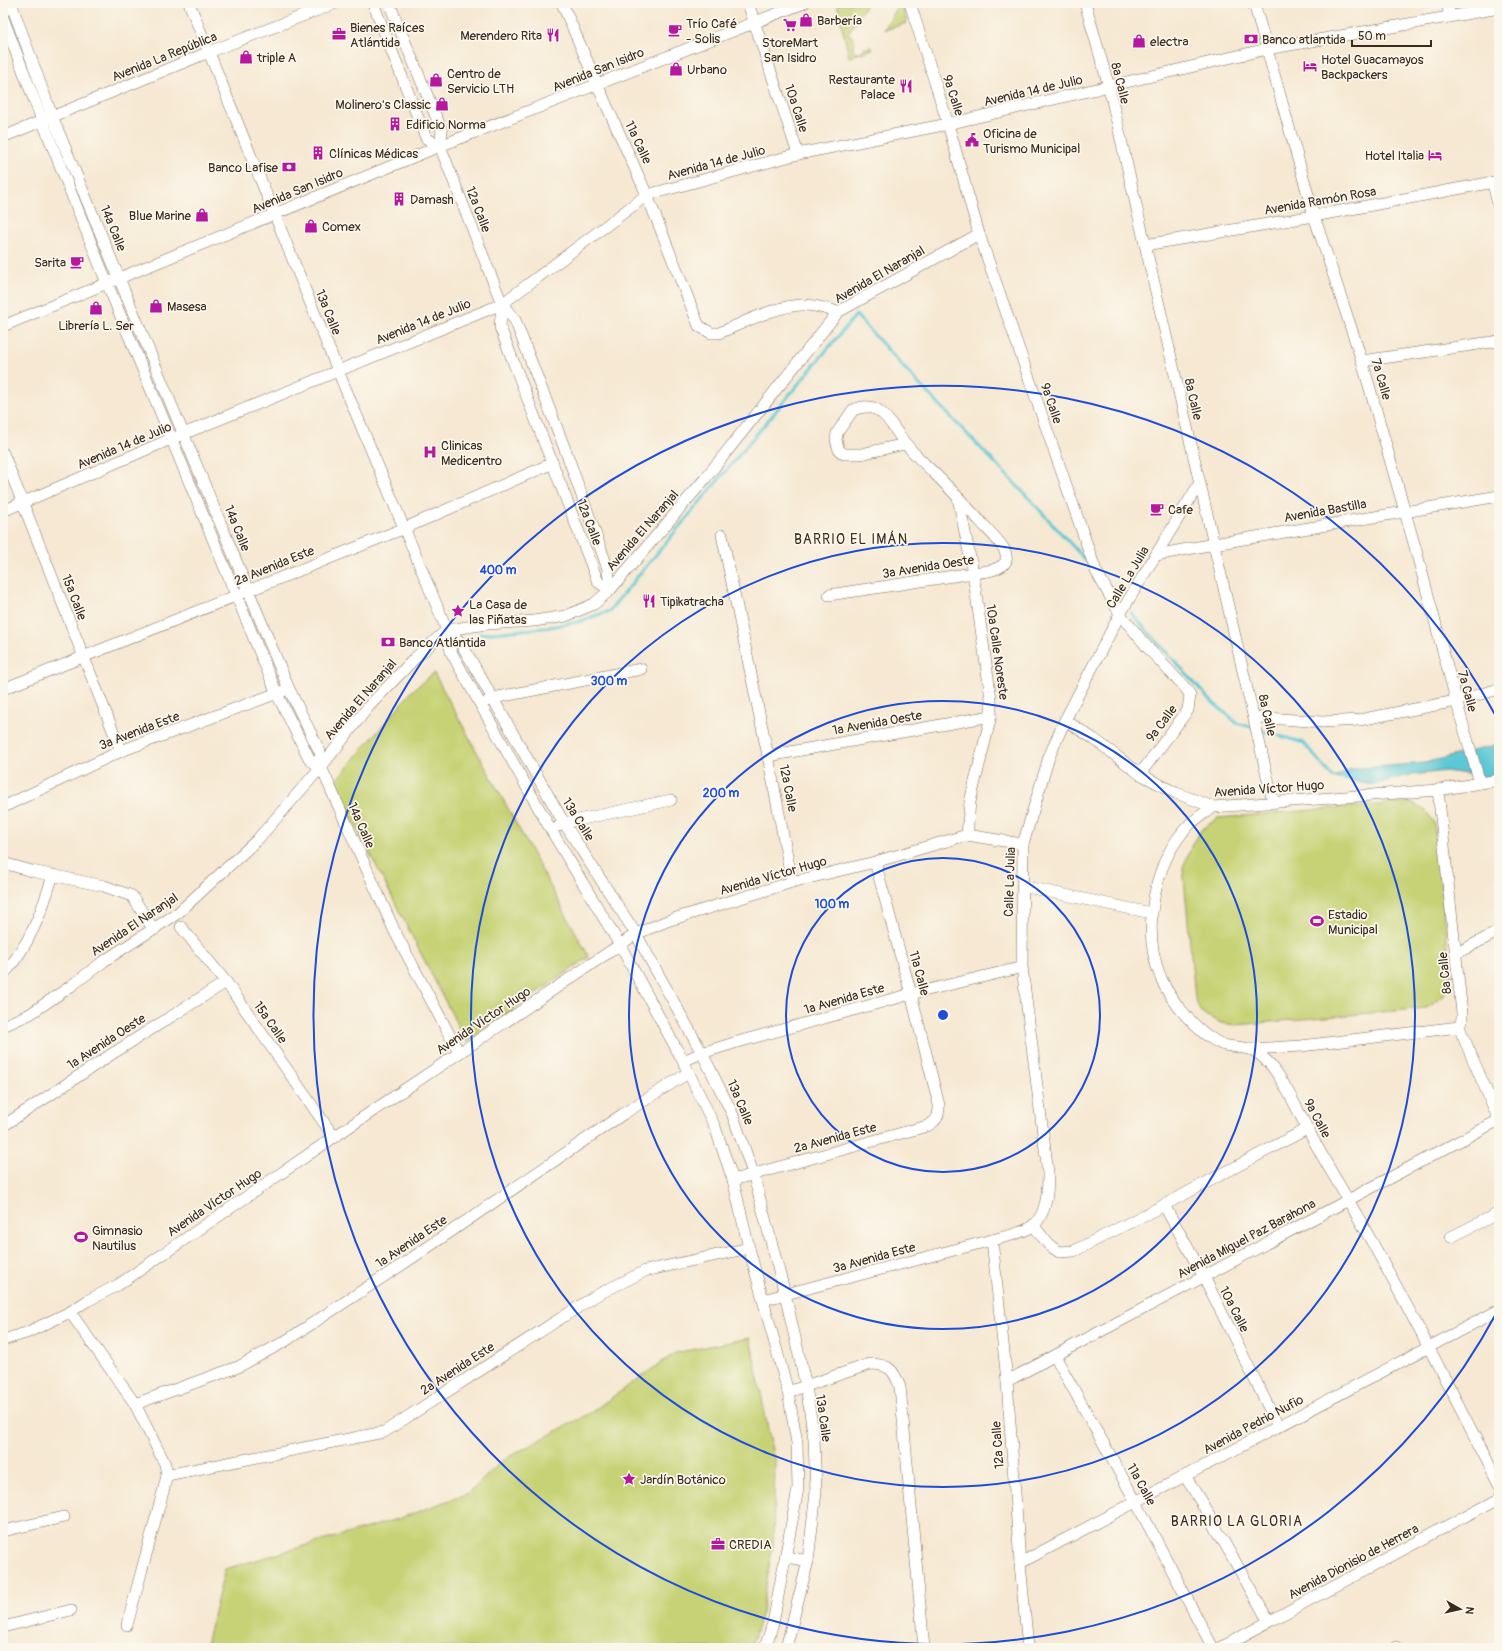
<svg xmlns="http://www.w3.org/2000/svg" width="1502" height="1651" viewBox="0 0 1502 1651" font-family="Pangolin,sans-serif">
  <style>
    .green { fill: #c6d274; stroke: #807e49 }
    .water { fill: #5bc7d5; stroke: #4b787a }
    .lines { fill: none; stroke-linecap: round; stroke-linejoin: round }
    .stream { stroke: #5bc7d5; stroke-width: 3 }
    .minor-casing { stroke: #7c6c5d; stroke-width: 12 }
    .minor { stroke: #fff; stroke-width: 11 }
    .ring { fill: none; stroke: #1d4ed8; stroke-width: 2 }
    .labels { text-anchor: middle; stroke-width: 3.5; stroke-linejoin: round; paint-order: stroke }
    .poi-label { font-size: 13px; fill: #3b2a1e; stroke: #fbf7ec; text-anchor: start }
    .street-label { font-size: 13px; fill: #3b2a1e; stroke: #fbf7ec }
    .neighbourhood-label { font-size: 14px; letter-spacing: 1px; fill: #3b2a1e; stroke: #fbf7ec }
    .centre { fill: #1d4ed8; stroke: #fbf7ec; stroke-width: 2 }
    .ring-label { font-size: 12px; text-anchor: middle; font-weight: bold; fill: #1d4ed8; stroke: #fbf7ec; stroke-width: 3.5; stroke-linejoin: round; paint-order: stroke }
  </style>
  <rect width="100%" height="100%" fill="#fbf7ec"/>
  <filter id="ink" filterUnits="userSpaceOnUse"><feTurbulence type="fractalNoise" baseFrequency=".025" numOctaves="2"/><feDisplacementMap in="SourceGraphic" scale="8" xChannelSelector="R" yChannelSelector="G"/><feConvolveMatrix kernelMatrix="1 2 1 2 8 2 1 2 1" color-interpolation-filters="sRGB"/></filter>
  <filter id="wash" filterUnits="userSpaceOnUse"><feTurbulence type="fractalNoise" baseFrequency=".012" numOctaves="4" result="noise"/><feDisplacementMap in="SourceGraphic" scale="16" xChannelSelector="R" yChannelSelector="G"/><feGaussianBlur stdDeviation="0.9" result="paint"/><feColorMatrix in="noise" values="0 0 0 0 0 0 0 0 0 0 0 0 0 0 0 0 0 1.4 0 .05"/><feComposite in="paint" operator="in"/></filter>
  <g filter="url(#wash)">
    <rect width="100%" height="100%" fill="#f6e8d2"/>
    <g class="green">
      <path d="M867,3L848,34L853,37L852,40L855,42L852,48L855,53H860L865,47L867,49L869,46L873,49L849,57L837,4Z"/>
      <path d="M889,3H902L907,23L884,30L897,8Z"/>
      <path d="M434,673L589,957L466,1042L334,783L413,690Z"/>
      <path d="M1409,802L1426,811L1434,822L1451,975C1447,994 1443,999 1426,1008L1237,1025L1221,1023L1207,1016L1200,1011L1195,998L1183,867L1193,844L1201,830L1218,818Z"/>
      <path d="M750,1338L775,1465L773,1543L762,1612L751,1648H205L225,1569L398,1519L469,1493L503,1460L590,1413L675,1353Z"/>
    </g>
    <path class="water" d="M1499,744V774L1488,777L1445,771L1405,776L1374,785L1333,778L1350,769L1425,763Z"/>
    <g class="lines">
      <g class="stream">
        <path d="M1131,613L1209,699L1237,723L1254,728"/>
        <path d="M480,634L544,628L578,622L609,611L856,315L917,382L1025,494L1089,564"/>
        <path d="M1259,730L1304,743L1333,778"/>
      </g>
    </g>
  </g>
  <g filter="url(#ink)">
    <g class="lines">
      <g class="minor-casing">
        <g id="minor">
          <path d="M11,3L52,116L289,689L320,752L321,767L395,932L459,1053"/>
          <path d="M189,3L338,371L447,630L451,652L551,830L620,945L683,1061L715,1127L733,1180L749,1248L788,1392L797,1443L798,1489L773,1623L765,1648"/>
          <path d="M373,3L426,138L440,146"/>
          <path d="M389,3L442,131L440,146L502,304L515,320L568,457L608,569L610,590"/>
          <path d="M562,3L597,84L647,195L699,326L711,333H719C743,323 780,304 804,305C816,305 827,309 838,312"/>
          <path d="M748,3L798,154"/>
          <path d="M910,3L948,124L979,234L1096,571L1120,614L1148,648L1187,690L1190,695L1188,710L1140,774"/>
          <path d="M1085,3L1109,87L1273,802"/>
          <path d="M1254,3L1314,216L1362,361L1415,547L1461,718L1480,783"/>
          <path d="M1447,3L1450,17"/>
          <path d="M3,18L42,120L107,283L277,694L310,760L321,767"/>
          <path d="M3,137L209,52L336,3"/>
          <path d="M1493,183L1499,209"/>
          <path d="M1145,245L1314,216L1499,181"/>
          <path d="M502,304L500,327L598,582L610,590"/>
          <path d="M3,326L440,146L804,3"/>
          <path d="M1362,361L1499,341"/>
          <path d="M3,453L121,751"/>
          <path d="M958,497L973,573L991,699V716L970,802L967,835"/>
          <path d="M3,511L171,439L502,304L647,195L798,154L948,124L1267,49L1499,8"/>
          <path d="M722,535L768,756L792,882"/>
          <path d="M1156,555L1214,544L1499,496"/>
          <path d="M829,595L973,573C982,572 1001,571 1006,561C1007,557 1006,553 1004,549C998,539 988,530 980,521C965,505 950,488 934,473C924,463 914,454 906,444C891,427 882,397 853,410L837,433L836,440L839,450L844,454H861L905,444"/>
          <path d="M447,630L461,643L564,823L636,934L702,1053L732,1113L753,1173L785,1294L806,1386L814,1439L816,1492L808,1561L786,1648"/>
          <path d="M3,689L405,528L553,463"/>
          <path d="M488,701L493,698L641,669"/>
          <path d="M1254,717L1322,722L1359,720L1456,701L1499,689"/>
          <path d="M1065,720L1094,739L1140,774L1176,793L1213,807L1438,790L1499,780"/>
          <path d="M768,756L991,716"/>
          <path d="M1438,790L1462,1013V1019L1459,1027L1499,1120"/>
          <path d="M3,807L121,751L283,691"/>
          <path d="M1213,807C1205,813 1197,818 1190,824C1153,861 1141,931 1161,978C1170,1001 1200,1036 1224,1045C1232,1047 1241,1047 1249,1049C1257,1051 1269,1062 1274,1069C1287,1087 1296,1107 1306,1126C1313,1140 1321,1153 1328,1166C1390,1269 1444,1377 1499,1484"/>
          <path d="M559,826L564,823L671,800"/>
          <path d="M3,863L32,871L104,886L132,896L154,930"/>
          <path d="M1022,886L1151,913"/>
          <path d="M181,927L226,982L334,1137"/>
          <path d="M1457,953L1499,931"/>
          <path d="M3,975C29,946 42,912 53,875"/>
          <path d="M3,1026L30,1014L71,986L104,961L178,913L257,840L321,767L369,706L415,658L447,630L487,624L534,621L566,616L594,604L610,590L704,480L838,312L979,234"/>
          <path d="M1251,1049L1301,1046L1459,1027"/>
          <path d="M683,1061L702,1053L734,1043L911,994L1015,969"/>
          <path d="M3,1126L115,1052L226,982"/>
          <path d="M733,1180L927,1126C937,1121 939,1117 939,1105L911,994L875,862"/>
          <path d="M1164,1205L1204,1277L1278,1426"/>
          <path d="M1033,1225L1049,1245L1059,1252L1074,1251L1164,1205L1307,1129"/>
          <path d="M1451,1237L1499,1213"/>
          <path d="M992,1240L1007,1381L1020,1563L1028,1648"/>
          <path d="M763,1300L992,1240C1003,1237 1024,1233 1033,1226C1047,1214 1048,1190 1048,1173L1022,967L1023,844L1049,757L1065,720L1120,614L1199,484"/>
          <path d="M70,1312L135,1404L165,1464L167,1475L164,1488L127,1625"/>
          <path d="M3,1340L26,1333L70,1312L87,1301L118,1285L334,1137L636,934L667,921L792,882L875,862L967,835L1023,844"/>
          <path d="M1055,1356L1136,1502L1213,1648"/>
          <path d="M1007,1381L1499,1120"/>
          <path d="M788,1392L870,1364C889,1364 894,1370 900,1387L924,1648"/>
          <path d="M135,1404L238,1367L284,1342L412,1258L623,1114L688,1073"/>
          <path d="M167,1475L384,1432L597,1295L645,1271L749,1248"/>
          <path d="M1185,1476L1203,1505L1269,1622"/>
          <path d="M3,1531L64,1517"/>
          <path d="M787,1557L808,1561"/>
          <path d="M1020,1563L1499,1310"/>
          <path d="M3,1627L71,1610"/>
          <path d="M1396,1647V1648"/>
          <path d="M1220,1648L1499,1498"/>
        </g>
      </g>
      <use href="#minor" class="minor"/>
    </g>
  </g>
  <g class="ring">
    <circle cx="943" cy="1015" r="157"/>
    <circle cx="943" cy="1015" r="314"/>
    <circle cx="943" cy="1015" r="472"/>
    <path d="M1498 1310A629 629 0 1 1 1498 720"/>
  </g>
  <defs>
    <g id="shop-bare" transform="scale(1.08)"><path d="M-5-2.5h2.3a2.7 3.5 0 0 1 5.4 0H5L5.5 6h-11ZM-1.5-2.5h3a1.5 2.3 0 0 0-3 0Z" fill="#b5179e" stroke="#fbf7ec" stroke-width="2.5" paint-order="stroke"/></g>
    <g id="supermarket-bare" transform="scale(1.08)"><path d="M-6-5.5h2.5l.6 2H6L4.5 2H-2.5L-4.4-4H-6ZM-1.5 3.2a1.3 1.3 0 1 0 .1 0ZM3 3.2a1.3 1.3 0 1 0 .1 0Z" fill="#b5179e" stroke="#fbf7ec" stroke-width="2.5" paint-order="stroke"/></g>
    <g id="cafe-bare" transform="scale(1.08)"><path d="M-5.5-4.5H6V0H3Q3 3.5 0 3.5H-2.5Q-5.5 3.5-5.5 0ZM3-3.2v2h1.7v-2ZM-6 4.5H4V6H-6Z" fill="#b5179e" stroke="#fbf7ec" stroke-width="2.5" paint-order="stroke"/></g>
    <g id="office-bare" transform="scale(1.08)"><path d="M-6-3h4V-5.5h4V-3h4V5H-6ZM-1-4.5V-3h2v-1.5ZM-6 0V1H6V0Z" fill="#b5179e" stroke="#fbf7ec" stroke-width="2.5" paint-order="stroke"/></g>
    <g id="restaurant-bare" transform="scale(1.08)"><path d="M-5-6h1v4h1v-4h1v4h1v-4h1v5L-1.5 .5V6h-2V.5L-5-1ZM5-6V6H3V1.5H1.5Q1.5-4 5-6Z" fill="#b5179e" stroke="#fbf7ec" stroke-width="2.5" paint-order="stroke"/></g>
    <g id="bank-bare" transform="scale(1.08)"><path d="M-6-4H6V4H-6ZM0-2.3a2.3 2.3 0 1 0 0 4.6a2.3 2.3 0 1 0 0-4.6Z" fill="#b5179e" stroke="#fbf7ec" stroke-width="2.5" paint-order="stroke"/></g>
    <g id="hotel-bare" transform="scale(1.08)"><path d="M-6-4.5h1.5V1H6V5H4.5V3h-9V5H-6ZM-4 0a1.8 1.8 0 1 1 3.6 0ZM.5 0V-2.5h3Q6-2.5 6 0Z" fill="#b5179e" stroke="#fbf7ec" stroke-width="2.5" paint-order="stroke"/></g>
    <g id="building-bare" transform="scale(1.08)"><path d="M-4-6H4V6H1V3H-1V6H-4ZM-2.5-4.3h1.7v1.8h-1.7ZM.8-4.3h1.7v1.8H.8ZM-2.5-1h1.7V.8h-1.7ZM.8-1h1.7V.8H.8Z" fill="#b5179e" stroke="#fbf7ec" stroke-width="2.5" paint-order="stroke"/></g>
    <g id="civic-bare" transform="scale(1.08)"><path d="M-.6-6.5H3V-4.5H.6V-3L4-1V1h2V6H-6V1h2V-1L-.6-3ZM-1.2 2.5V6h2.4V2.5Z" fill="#b5179e" stroke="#fbf7ec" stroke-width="2.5" paint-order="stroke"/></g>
    <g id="hospital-bare" transform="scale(1.08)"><path d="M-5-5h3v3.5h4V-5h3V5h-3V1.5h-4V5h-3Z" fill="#b5179e" stroke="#fbf7ec" stroke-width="2.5" paint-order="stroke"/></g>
    <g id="sight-bare" transform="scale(1.08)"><path d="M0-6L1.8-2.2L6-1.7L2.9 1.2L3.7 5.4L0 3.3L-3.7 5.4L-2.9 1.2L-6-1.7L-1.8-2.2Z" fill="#b5179e" stroke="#fbf7ec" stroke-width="2.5" paint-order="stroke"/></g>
    <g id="stadium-bare" transform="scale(1.08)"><path d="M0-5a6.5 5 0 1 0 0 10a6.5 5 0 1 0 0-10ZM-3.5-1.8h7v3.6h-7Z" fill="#b5179e" stroke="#fbf7ec" stroke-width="2.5" paint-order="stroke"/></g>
  </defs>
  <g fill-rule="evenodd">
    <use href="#shop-bare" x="806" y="20"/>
    <use href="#supermarket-bare" x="790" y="25"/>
    <use href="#cafe-bare" x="675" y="30"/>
    <use href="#office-bare" x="339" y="34"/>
    <use href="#restaurant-bare" x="553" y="35"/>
    <use href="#bank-bare" x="1251" y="39"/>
    <use href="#shop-bare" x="1139" y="41"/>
    <use href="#shop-bare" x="246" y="57"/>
    <use href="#hotel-bare" x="1310" y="66"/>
    <use href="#shop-bare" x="676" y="69"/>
    <use href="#shop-bare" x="436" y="80"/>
    <use href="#restaurant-bare" x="906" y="86"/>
    <use href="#shop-bare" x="442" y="104"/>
    <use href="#building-bare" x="395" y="124"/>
    <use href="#civic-bare" x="972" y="140"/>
    <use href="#building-bare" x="318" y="153"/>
    <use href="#hotel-bare" x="1435" y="155"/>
    <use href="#bank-bare" x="289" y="167"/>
    <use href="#building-bare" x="399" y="199"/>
    <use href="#shop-bare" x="202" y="215"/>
    <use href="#shop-bare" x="311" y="226"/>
    <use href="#cafe-bare" x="77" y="262"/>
    <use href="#shop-bare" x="156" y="306"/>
    <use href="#shop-bare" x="96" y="308"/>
    <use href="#hospital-bare" x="430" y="452"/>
    <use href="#cafe-bare" x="1157" y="509"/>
    <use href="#restaurant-bare" x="649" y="601"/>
    <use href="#sight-bare" x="458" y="611"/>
    <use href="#bank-bare" x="388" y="642"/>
    <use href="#stadium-bare" x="1317" y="921"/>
    <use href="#stadium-bare" x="81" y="1237"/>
    <use href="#sight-bare" x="629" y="1479"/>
    <use href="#office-bare" x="718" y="1544"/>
  </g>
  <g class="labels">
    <g class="poi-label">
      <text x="817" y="25">Barbería</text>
      <text x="686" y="28">Trío Café<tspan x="686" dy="15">- Solis</tspan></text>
      <text x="350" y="32">Bienes Raíces<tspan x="350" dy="15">Atlántida</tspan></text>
      <text x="542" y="40" text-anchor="end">Merendero Rita</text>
      <text x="1262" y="44">Banco atlantida</text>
      <text x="1150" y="46">electra</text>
      <text x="790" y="47" text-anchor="middle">StoreMart<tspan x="790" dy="15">San Isidro</tspan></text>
      <text x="257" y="62">triple A</text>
      <text x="1321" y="64">Hotel Guacamayos<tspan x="1321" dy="15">Backpackers</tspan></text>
      <text x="687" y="74">Urbano</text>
      <text x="447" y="78">Centro de<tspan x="447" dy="15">Servicio LTH</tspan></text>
      <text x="895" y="84" text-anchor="end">Restaurante<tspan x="895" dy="15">Palace</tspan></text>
      <text x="431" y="109" text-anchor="end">Molinero's Classic</text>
      <text x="406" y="129">Edificio Norma</text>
      <text x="983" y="138">Oficina de<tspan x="983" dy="15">Turismo Municipal</tspan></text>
      <text x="329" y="158">Clínicas Médicas</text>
      <text x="1424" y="160" text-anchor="end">Hotel Italia</text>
      <text x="278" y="172" text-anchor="end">Banco Lafise</text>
      <text x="410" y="204">Damash</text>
      <text x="191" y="220" text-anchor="end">Blue Marine</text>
      <text x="322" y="231">Comex</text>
      <text x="66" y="267" text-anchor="end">Sarita</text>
      <text x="167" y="311">Masesa</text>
      <text x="96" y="330" text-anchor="middle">Librería L. Ser</text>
      <text x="441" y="450">Clinicas<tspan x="441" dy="15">Medicentro</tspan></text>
      <text x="1168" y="514">Cafe</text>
      <text x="660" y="606">Tipikatracha</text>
      <text x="469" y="609">La Casa de<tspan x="469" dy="15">las Piñatas</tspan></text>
      <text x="399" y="647">Banco Atlántida</text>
      <text x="1328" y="919">Estadio<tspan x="1328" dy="15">Municipal</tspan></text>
      <text x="92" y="1235">Gimnasio<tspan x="92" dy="15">Nautilus</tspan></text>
      <text x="640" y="1484">Jardín Botánico</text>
      <text x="729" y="1549">CREDIA</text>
    </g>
    <g class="street-label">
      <text transform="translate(164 56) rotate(-22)" y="5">Avenida La República</text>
      <text transform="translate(598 69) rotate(-22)" y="5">Avenida San Isidro</text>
      <text transform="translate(1121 83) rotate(76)" y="5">8a Calle</text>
      <text transform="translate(1033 90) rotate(-13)" y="5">Avenida 14 de Julio</text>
      <text transform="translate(954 95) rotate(72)" y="5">9a Calle</text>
      <text transform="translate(797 108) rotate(72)" y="5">10a Calle</text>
      <text transform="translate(639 142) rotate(65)" y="5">11a Calle</text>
      <text transform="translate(716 162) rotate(-15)" y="5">Avenida 14 de Julio</text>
      <text transform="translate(297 190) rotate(-23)" y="5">Avenida San Isidro</text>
      <text transform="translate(1320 200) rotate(-10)" y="5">Avenida Ramón Rosa</text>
      <text transform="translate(479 209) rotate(69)" y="5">12a Calle</text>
      <text transform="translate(114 228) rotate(68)" y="5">14a Calle</text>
      <text transform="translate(879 274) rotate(-30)" y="5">Avenida El Naranjal</text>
      <text transform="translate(329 312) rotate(68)" y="5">13a Calle</text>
      <text transform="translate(423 321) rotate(-22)" y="5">Avenida 14 de Julio</text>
      <text transform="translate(1382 379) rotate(74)" y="5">7a Calle</text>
      <text transform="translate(1194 399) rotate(77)" y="5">8a Calle</text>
      <text transform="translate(1052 403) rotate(71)" y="5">9a Calle</text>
      <text transform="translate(124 445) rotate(-23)" y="5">Avenida 14 de Julio</text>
      <text transform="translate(1325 510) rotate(-10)" y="5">Avenida Bastilla</text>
      <text transform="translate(590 522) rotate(69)" y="5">12a Calle</text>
      <text transform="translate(238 528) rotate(68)" y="5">14a Calle</text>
      <text transform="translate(642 530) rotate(-49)" y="5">Avenida El Naranjal</text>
      <text transform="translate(274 565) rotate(-22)" y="5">2a Avenida Este</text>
      <text transform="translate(928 566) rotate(-9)" y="5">3a Avenida Oeste</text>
      <text transform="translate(1127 577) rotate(-59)" y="5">Calle La Julia</text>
      <text transform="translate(75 597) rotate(69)" y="5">15a Calle</text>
      <text transform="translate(998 652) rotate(82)" y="5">10a Calle Noreste</text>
      <text transform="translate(1468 691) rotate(75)" y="5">7a Calle</text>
      <text transform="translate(360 699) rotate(-49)" y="5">Avenida El Naranjal</text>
      <text transform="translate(1268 715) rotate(77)" y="5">8a Calle</text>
      <text transform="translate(877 722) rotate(-10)" y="5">1a Avenida Oeste</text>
      <text transform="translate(1161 723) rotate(-53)" y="5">9a Calle</text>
      <text transform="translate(139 730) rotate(-21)" y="5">3a Avenida Este</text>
      <text transform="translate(789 788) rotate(79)" y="5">12a Calle</text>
      <text transform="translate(1269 788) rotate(-4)" y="5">Avenida Víctor Hugo</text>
      <text transform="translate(579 819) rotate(58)" y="5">13a Calle</text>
      <text transform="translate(362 825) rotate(66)" y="5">14a Calle</text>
      <text transform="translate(773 875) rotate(-16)" y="5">Avenida Víctor Hugo</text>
      <text transform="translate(1009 882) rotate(-88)" y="5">Calle La Julia</text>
      <text transform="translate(134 924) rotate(-34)" y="5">Avenida El Naranjal</text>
      <text transform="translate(920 973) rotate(75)" y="5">11a Calle</text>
      <text transform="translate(1444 973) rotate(-96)" y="5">8a Calle</text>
      <text transform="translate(844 998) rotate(-16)" y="5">1a Avenida Este</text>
      <text transform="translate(483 1020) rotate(-34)" y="5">Avenida Víctor Hugo</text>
      <text transform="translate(271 1022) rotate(55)" y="5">15a Calle</text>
      <text transform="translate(106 1041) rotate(-33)" y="5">1a Avenida Oeste</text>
      <text transform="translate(741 1102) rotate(67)" y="5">13a Calle</text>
      <text transform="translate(1318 1118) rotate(62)" y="5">9a Calle</text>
      <text transform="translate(835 1137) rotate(-15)" y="5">2a Avenida Este</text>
      <text transform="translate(214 1202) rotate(-34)" y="5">Avenida Víctor Hugo</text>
      <text transform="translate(1246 1238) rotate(-28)" y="5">Avenida Miguel Paz Barahona</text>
      <text transform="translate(411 1241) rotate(-34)" y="5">1a Avenida Este</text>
      <text transform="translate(874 1257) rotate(-15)" y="5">3a Avenida Este</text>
      <text transform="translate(1235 1309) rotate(63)" y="5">10a Calle</text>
      <text transform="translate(457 1368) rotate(-33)" y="5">2a Avenida Este</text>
      <text transform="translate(824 1418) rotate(82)" y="5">13a Calle</text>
      <text transform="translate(1253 1424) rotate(-28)" y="5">Avenida Pedrio Nufio</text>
      <text transform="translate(997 1445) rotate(-94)" y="5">12a Calle</text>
      <text transform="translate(1142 1484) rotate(61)" y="5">11a Calle</text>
      <text transform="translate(1353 1561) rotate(-28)" y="5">Avenida Dionisio de Herrera</text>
    </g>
    <g class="neighbourhood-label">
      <text x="851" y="544">BARRIO EL IMÁN</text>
      <text x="1237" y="1526">BARRIO LA GLORIA</text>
    </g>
  </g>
  <circle cx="943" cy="1015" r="6" class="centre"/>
  <g class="ring-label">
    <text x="498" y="574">400 m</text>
    <text x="609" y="685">300 m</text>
    <text x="721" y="797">200 m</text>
    <text x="832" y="908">100 m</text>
  </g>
  <rect width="1502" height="1651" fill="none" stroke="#fbf7ec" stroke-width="16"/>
  <g transform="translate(1460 1609) rotate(98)" stroke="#fbf7ec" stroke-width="3" paint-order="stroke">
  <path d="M0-3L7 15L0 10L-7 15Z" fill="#3b2a1e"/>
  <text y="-6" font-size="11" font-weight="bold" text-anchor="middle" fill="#3b2a1e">N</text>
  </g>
  <path d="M1352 40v6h79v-6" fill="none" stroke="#3b2a1e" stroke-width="2"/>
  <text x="1358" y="40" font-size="12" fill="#3b2a1e" stroke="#fbf7ec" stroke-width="3" paint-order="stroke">50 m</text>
</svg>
